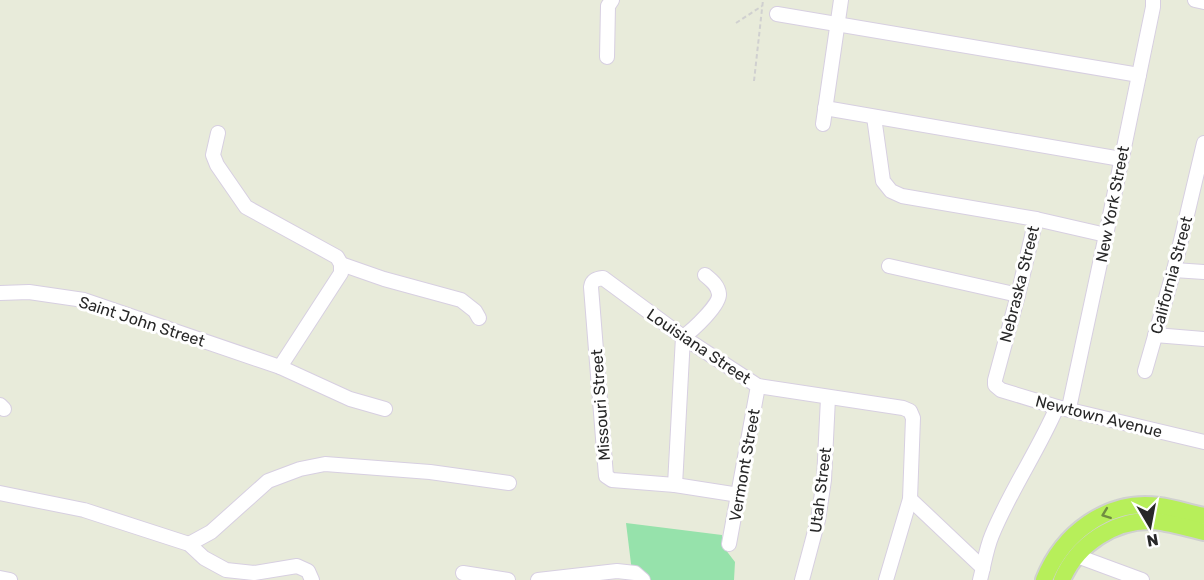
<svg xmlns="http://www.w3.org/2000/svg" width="1204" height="580" viewBox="0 0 1204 580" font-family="Rubik,sans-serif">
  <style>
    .green { fill: #96e2ab }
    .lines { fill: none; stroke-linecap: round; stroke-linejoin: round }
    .minor-casing { stroke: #d7cfe1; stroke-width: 16 }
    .major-casing { stroke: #d0d0d0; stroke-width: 20 }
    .path { stroke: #d0d0d0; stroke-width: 2; stroke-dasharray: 4.5 3; stroke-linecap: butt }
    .minor { stroke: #fff; stroke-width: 14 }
    .major { stroke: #b7ef5a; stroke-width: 16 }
    .oneway { stroke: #708c41 }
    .labels { text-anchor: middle; stroke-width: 6; stroke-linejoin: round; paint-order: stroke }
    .street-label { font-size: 16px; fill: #282828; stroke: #fff }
  </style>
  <rect width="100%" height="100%" fill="#e8ebda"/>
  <path class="green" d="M626,523L722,535V545L735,562L734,580H633Z"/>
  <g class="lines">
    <g class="minor-casing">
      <g id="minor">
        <path d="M1195,0L1204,2"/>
        <path d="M777,14L1139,75"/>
        <path d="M607,57L608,6L612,0"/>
        <path d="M825,108L1121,159"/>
        <path d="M874,117L883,181L891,191L902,196L1036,219"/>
        <path d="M823,124L841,0"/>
        <path d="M218,133L213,155L217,165L246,207L337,257L341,264V273L280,367"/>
        <path d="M1106,235L1036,219L1018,295L995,380V385L1001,390L1057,407L1204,442"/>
        <path d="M341,264L384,279L461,300L475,311L479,318"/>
        <path d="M889,266L1018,295"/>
        <path d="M1174,270L1204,272"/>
        <path d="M0,293L29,292L84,300L280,367L350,399L385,409"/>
        <path d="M1155,335L1204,339"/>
        <path d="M1145,371L1174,270L1204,143"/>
        <path d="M0,405L4,409"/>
        <path d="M1069,408L1106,235L1153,7V0"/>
        <path d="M675,485L683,337C693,330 720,305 719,294C718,285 711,280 705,275"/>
        <path d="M0,493L84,510L189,544L204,558L226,570L254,573L297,566L308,571L312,580"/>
        <path d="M739,495L675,485L612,480L606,476L591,287C592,280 596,279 603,278L683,337L758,386L903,408L910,411L913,418L910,499L886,580"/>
        <path d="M910,499L983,568"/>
        <path d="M189,544L211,532L268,481L300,469L325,464L430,472L509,483"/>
        <path d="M729,544L758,386"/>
        <path d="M1077,556L1142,580"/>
        <path d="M463,573L508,580"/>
        <path d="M0,578L10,580"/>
        <path d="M538,580L617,571L635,573L643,580"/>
        <path d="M802,580L818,520L824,480L828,398"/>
        <path d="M980,580C984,565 986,549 992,535C1010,491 1038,451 1057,407"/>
      </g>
    </g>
    <g class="major-casing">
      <g id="major">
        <path d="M1044,580C1062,534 1107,499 1159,506C1174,508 1189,513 1204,516"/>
        <path d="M1062,580C1077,544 1115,519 1154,521C1171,523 1188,528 1204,532"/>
      </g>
    </g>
    <g class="path">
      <path d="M736,23L762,6"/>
      <path d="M754,81L763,0"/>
    </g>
    <use href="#minor" class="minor"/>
    <use href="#major" class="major"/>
  </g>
  <defs><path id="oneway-chevron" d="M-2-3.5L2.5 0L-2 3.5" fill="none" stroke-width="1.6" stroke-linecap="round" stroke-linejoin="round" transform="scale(1.5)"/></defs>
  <use class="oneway" href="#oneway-chevron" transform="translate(1106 514) rotate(159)"/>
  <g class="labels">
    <g class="street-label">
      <text transform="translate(1112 204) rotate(-79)" y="6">New York Street</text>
      <text transform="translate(1171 275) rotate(-75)" y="6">California Street</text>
      <text transform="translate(1019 284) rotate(-76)" y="6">Nebraska Street</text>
      <text transform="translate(142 321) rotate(18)" y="6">Saint John Street</text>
      <text transform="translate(699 346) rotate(34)" y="6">Louisiana Street</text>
      <text transform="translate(600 405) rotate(-94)" y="6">Missouri Street</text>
      <text transform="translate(1099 416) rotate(14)" y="6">Newtown Avenue</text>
      <text transform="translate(744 465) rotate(-80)" y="6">Vermont Street</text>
      <text transform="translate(820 490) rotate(-83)" y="6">Utah Street</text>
    </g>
  </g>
  <g transform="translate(1150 526) rotate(170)" stroke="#ffffff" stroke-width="4.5" paint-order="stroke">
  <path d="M0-4.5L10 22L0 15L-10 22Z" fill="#282828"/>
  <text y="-9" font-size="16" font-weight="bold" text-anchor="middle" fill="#282828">N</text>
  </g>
</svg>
